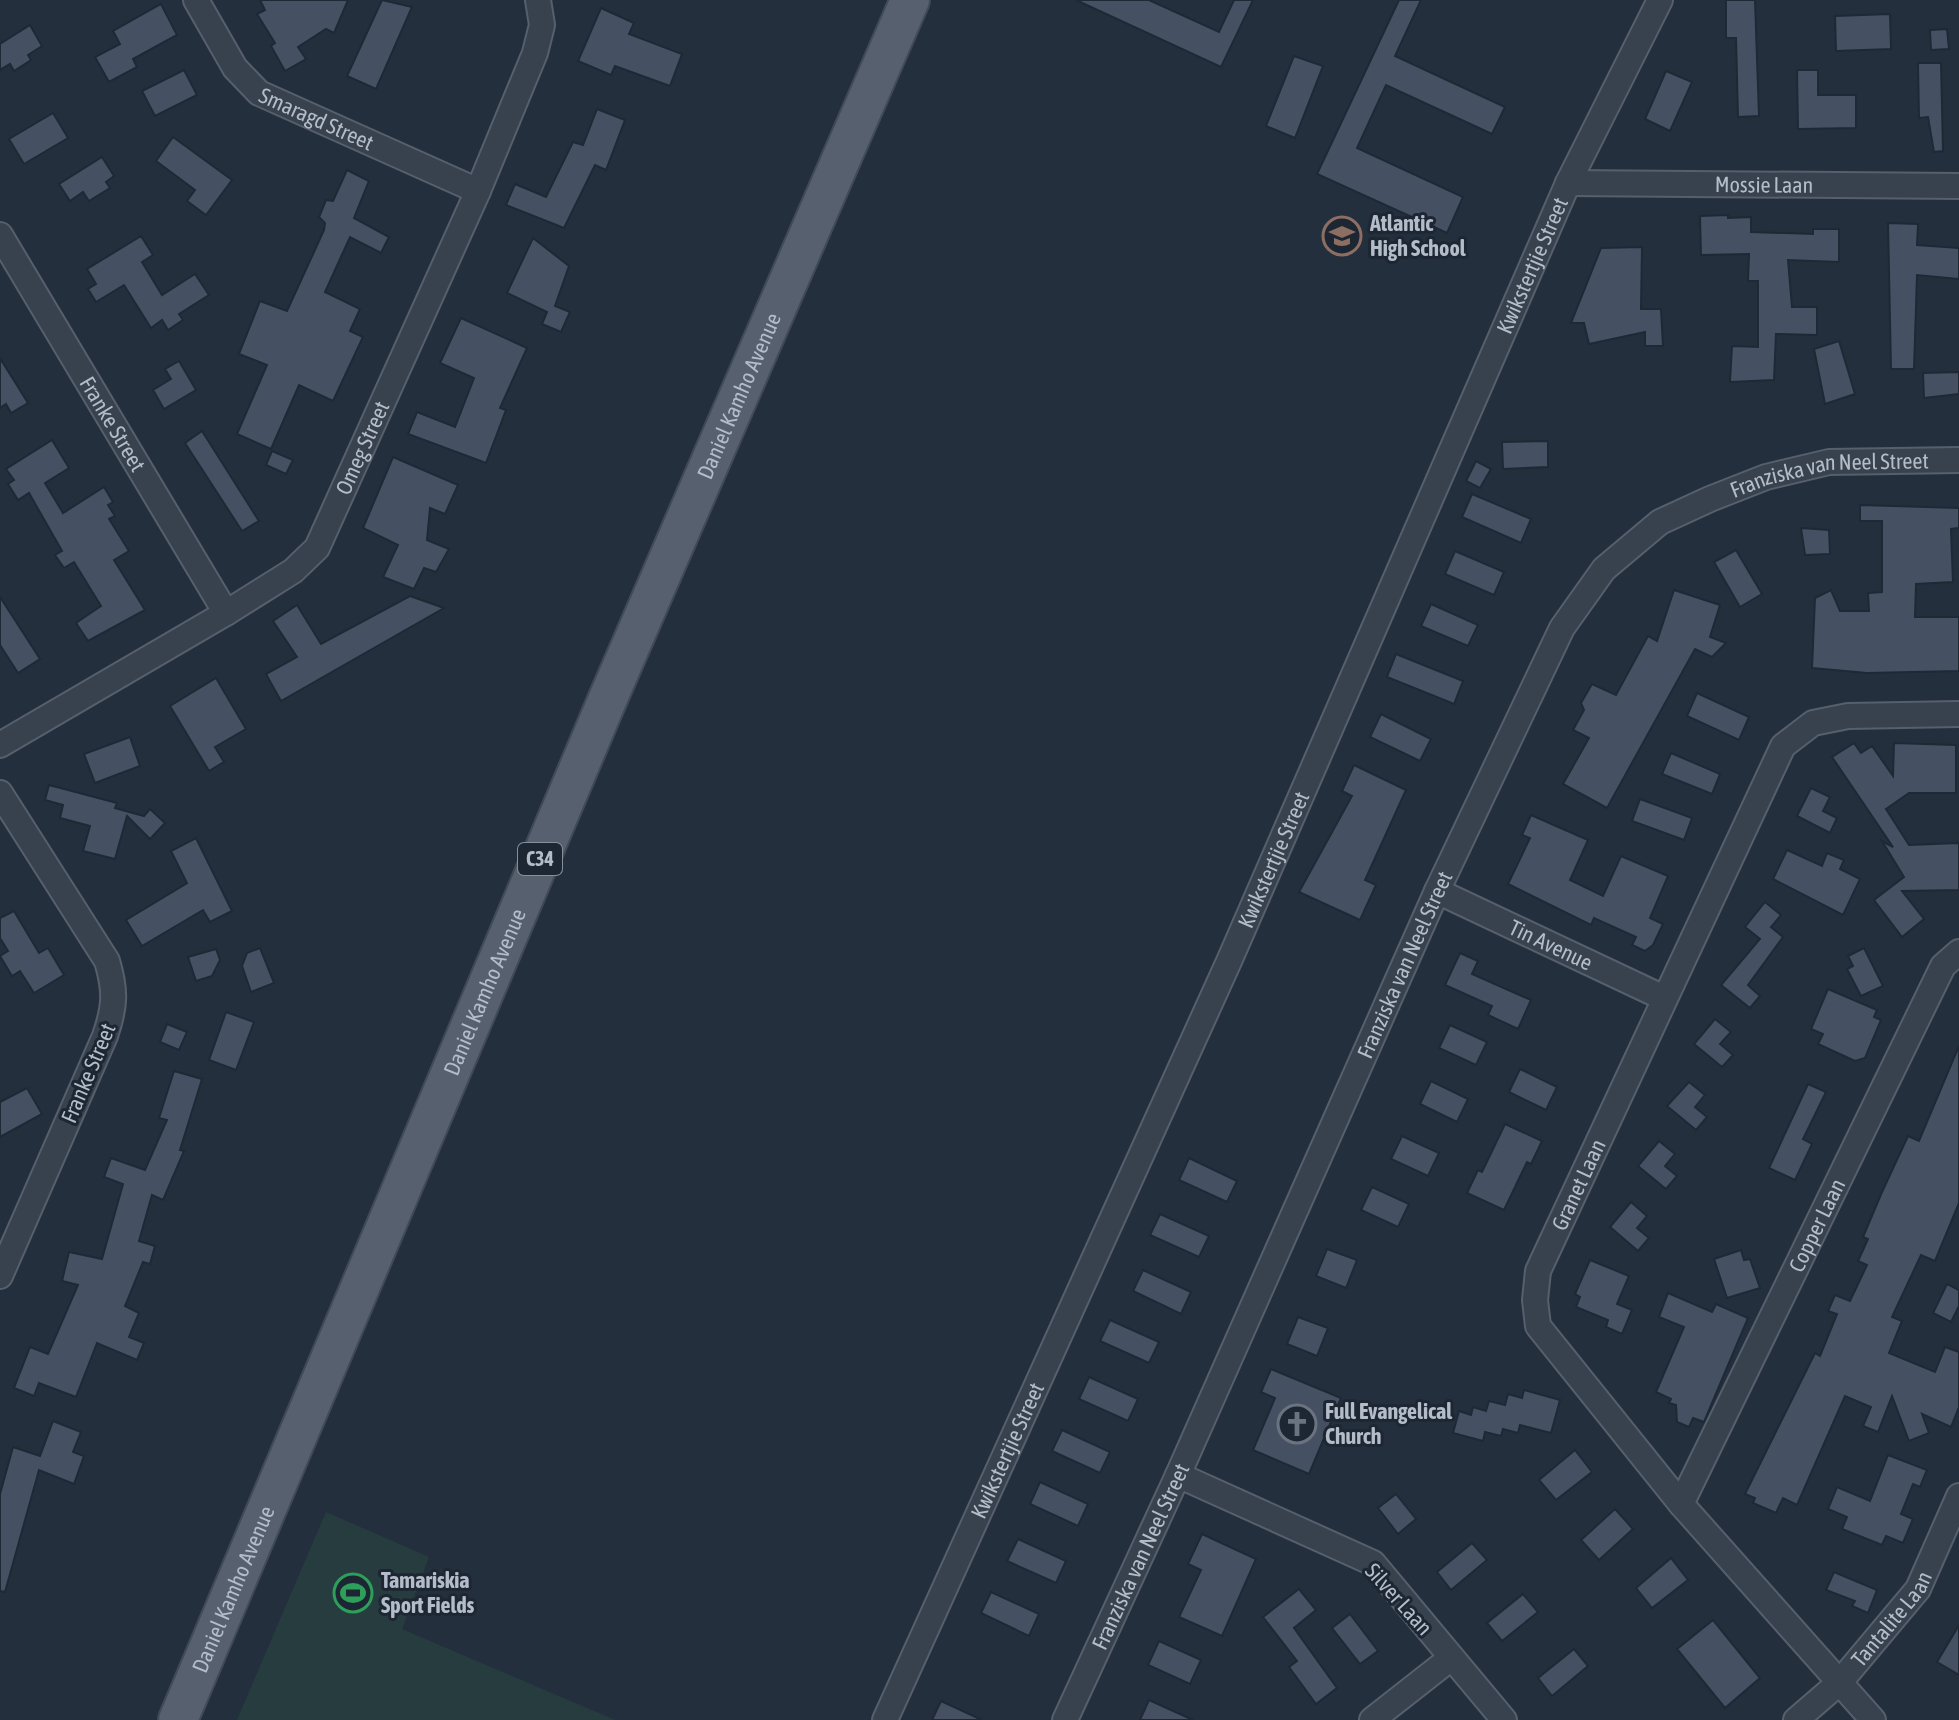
<svg xmlns="http://www.w3.org/2000/svg" width="1959" height="1720" viewBox="0 0 1959 1720" font-family="'Asap Condensed',sans-serif">
  <style>
    .green { fill: #263c3f }
    .building { fill: #455162; stroke: #1f2835; stroke-width: 2 }
    .lines { fill: none; stroke-linecap: round; stroke-linejoin: round }
    .minor-casing { stroke: #565f6c; stroke-width: 28 }
    .primary-casing { stroke: #414a57; stroke-width: 42 }
    .minor { stroke: #38414e; stroke-width: 24 }
    .primary { stroke: #56606e; stroke-width: 38 }
    .labels { text-anchor: middle; stroke-width: 6; stroke-linejoin: round; paint-order: stroke }
    .shield { fill: #1d2633; stroke: #878f9c; stroke-width: 2 }
    .shield-label { font-size: 20px; font-weight: bold; fill: #b4bcc9 }
    .street-label { font-size: 22px; fill: #b4bcc9; stroke: #1d2633 }
    .poi-label { font-size: 22px; font-weight: bold; fill: #b4bcc9; stroke: #1d2633; text-anchor: start }
  </style>
  <rect width="100%" height="100%" fill="#242f3e"/>
  <path class="green" d="M326,1512L429,1557L402,1629L615,1720H237Z"/>
  <g class="building">
    <path d="M260,0H348L334,33L326,29L298,47L306,59L285,71L271,46L275,43L257,14L265,10Z"/>
    <path d="M382,0L412,7L376,89L347,76Z"/>
    <path d="M1076,0H1149L1219,32L1234,0H1253L1221,67Z"/>
    <path d="M1399,0H1421L1395,56L1505,107L1492,134L1386,85L1357,148L1463,197L1447,233L1317,174Z"/>
    <path d="M1726,0H1755L1759,116L1738,117L1736,38H1726Z"/>
    <path d="M161,4L177,35L133,59L137,67L109,82L95,57L120,44L113,31Z"/>
    <path d="M601,8L634,23L629,34L682,54L670,86L615,66L611,75L578,61Z"/>
    <path d="M1890,14L1891,49L1836,51L1835,16Z"/>
    <path d="M30,25L42,46L28,55L31,60L14,71L10,64L0,70V44Z"/>
    <path d="M1947,29L1949,49L1931,50L1930,30Z"/>
    <path d="M1294,56L1323,66L1295,138L1266,126Z"/>
    <path d="M1918,63H1941L1943,151L1934,152L1928,117L1919,118Z"/>
    <path d="M184,70L197,95L155,116L142,91Z"/>
    <path d="M1797,70H1818V95H1856V128L1798,129Z"/>
    <path d="M1666,71L1692,82L1670,131L1645,119Z"/>
    <path d="M597,109L625,120L606,170L595,165L564,228L506,205L515,184L546,197L573,142L583,145Z"/>
    <path d="M53,113L68,138L24,164L9,139Z"/>
    <path d="M173,137L232,180L206,215L187,201L195,190L156,161Z"/>
    <path d="M102,157L114,176L106,182L110,188L89,201L83,192L70,201L59,184Z"/>
    <path d="M347,170L369,181L354,218L389,237L381,253L350,237L325,292L360,309L350,331L363,337L333,401L299,385L271,449L237,434L267,365L239,354L260,301L287,311L324,230L325,223L319,217L326,200L333,201Z"/>
    <path d="M1728,215V218L1751,217V232L1813,234V229H1839V262L1788,260L1792,307H1817V335L1776,334L1774,380L1730,382L1732,346L1758,347V281H1748L1749,254L1701,255L1700,216Z"/>
    <path d="M1888,223L1918,224L1917,245L1959,248V279L1917,275L1914,369H1891Z"/>
    <path d="M141,236L153,255L142,262L162,295L195,274L209,295L179,314L183,320L168,330L162,320L151,328L124,285L96,302L88,289L96,284L87,269Z"/>
    <path d="M533,238L569,266L555,306L570,312L561,332L542,324L547,312L507,293Z"/>
    <path d="M1642,247L1641,309H1661L1663,346H1645V332L1589,344L1584,323H1571L1601,248Z"/>
    <path d="M461,318L527,348L500,408L506,410L486,463L408,434L417,412L455,427L474,378L440,363Z"/>
    <path d="M1839,341L1855,394L1825,404L1814,349Z"/>
    <path d="M0,358L28,403L11,413L6,404L0,408Z"/>
    <path d="M179,361L196,390L164,409L153,390L171,379L165,369Z"/>
    <path d="M1959,372V394L1924,398L1923,373Z"/>
    <path d="M202,431L259,521L242,531L185,443Z"/>
    <path d="M52,440L69,468L45,483L63,513L104,487L113,502L108,505L115,516L109,519L129,551L114,560L145,610L88,641L76,623L101,606L74,562L64,568L55,555L62,551L29,493L18,500L8,484L14,480L6,469Z"/>
    <path d="M1548,441V467L1503,469L1502,442Z"/>
    <path d="M272,451L293,460L286,474L266,465Z"/>
    <path d="M393,457L458,485L445,514L430,508L427,540L449,549L436,572L424,568L414,589L383,577L398,545L363,528Z"/>
    <path d="M1476,461L1491,469L1480,488L1466,481Z"/>
    <path d="M1472,494L1531,519L1521,543L1462,517Z"/>
    <path d="M1860,505L1959,508V528L1951,529L1953,582L1916,584L1915,617H1959V671L1867,673L1812,668L1815,598L1831,590L1840,611H1869L1868,593L1882,592V521H1860Z"/>
    <path d="M1801,528L1829,530L1830,554L1805,555Z"/>
    <path d="M1736,550L1762,594L1740,607L1714,562Z"/>
    <path d="M1455,551L1504,572L1494,595L1445,574Z"/>
    <path d="M1674,590L1720,605L1710,637L1726,643L1712,657L1695,649L1607,808L1563,784L1589,738L1573,730L1584,710L1581,703L1592,684L1616,695L1648,636L1657,641Z"/>
    <path d="M410,596L444,608L281,701L266,674L297,657L273,621L297,605L321,644Z"/>
    <path d="M0,597L40,659L18,673L0,645Z"/>
    <path d="M1431,604L1478,625L1468,646L1421,626Z"/>
    <path d="M1396,654L1463,681L1454,704L1387,677Z"/>
    <path d="M216,678L246,729L215,747L224,762L209,771L170,706Z"/>
    <path d="M1697,693L1749,717L1739,740L1687,716Z"/>
    <path d="M1381,714L1431,739L1420,761L1370,737Z"/>
    <path d="M130,737L140,766L95,783L84,754Z"/>
    <path d="M1854,743L1861,753L1872,746L1893,776L1894,743L1956,745V793H1909L1886,809L1909,845L1959,843V890L1902,891L1924,919L1902,937L1874,900L1904,877L1882,841L1893,847L1832,757Z"/>
    <path d="M1671,753L1720,774L1712,794L1662,774Z"/>
    <path d="M1354,765L1406,790L1365,880L1376,885L1360,920L1299,892L1352,796L1342,791Z"/>
    <path d="M49,785L117,803L115,808L144,816L150,809L165,823L150,839L127,816L115,859L83,851L90,826L60,818L63,805L45,800Z"/>
    <path d="M1811,788L1830,797L1823,811L1837,818L1830,833L1797,816Z"/>
    <path d="M1640,799L1692,818L1684,840L1632,821Z"/>
    <path d="M1531,815L1588,840L1570,880L1603,896L1621,856L1668,876L1650,918L1663,924L1653,945L1645,951L1632,945L1636,937L1594,918L1591,925L1508,884L1530,838L1522,835Z"/>
    <path d="M196,838L232,911L210,922L203,910L142,946L126,920L187,883L171,851Z"/>
    <path d="M1787,850L1822,866L1827,853L1844,860L1840,869L1860,879L1843,915L1773,879Z"/>
    <path d="M1765,902L1781,915L1771,927L1783,937L1748,985L1760,996L1750,1008L1721,985L1760,939L1745,927Z"/>
    <path d="M14,911L39,953L48,948L64,975L34,993L20,971L12,976L0,956L8,951L0,938V918Z"/>
    <path d="M260,948L274,983L251,992L242,966L247,953Z"/>
    <path d="M1864,948L1883,986L1861,996L1847,969L1853,966L1848,956Z"/>
    <path d="M216,949L220,960L212,976L196,981L188,957Z"/>
    <path d="M1460,953L1478,961L1472,974L1531,1000L1518,1029L1488,1015L1492,1006L1445,985Z"/>
    <path d="M1828,989L1877,1010L1874,1017L1881,1020L1865,1058L1855,1061L1818,1044L1823,1034L1811,1029Z"/>
    <path d="M226,1012L254,1022L236,1070L209,1060Z"/>
    <path d="M1715,1019L1731,1032L1720,1044L1733,1055L1722,1067L1694,1044Z"/>
    <path d="M167,1024L187,1032L179,1050L160,1042Z"/>
    <path d="M1450,1025L1487,1042L1476,1065L1439,1048Z"/>
    <path d="M1959,1046V1203L1935,1261L1921,1255L1892,1317L1902,1321L1889,1353L1935,1372L1945,1347L1959,1352V1407L1951,1427L1922,1414L1929,1433L1909,1441L1892,1396L1878,1432L1863,1426L1871,1407L1845,1396L1797,1505L1783,1498L1776,1513L1753,1503L1755,1498L1745,1494L1815,1353L1820,1356L1837,1314L1828,1311L1835,1295L1850,1301L1867,1265L1858,1261L1868,1239L1863,1237L1882,1192L1908,1136L1919,1141Z"/>
    <path d="M1520,1069L1557,1087L1546,1110L1509,1092Z"/>
    <path d="M174,1071L202,1079L180,1150L184,1151L163,1200L152,1195L139,1241L155,1246L150,1264L143,1262L125,1306L139,1313L129,1337L144,1343L137,1360L97,1343L76,1397L39,1383L34,1396L14,1388L30,1347L48,1354L78,1285L62,1281L69,1252L102,1259L123,1184L104,1177L111,1158L145,1170L167,1120L159,1118Z"/>
    <path d="M1431,1081L1468,1099L1457,1122L1420,1104Z"/>
    <path d="M1689,1082L1705,1095L1695,1107L1707,1117L1696,1130L1667,1106Z"/>
    <path d="M1808,1084L1826,1092L1803,1139L1812,1144L1795,1180L1769,1168Z"/>
    <path d="M27,1088L42,1114L0,1137V1102Z"/>
    <path d="M1505,1124L1542,1141L1531,1164L1527,1162L1504,1210L1467,1193L1478,1170L1482,1172Z"/>
    <path d="M1402,1136L1439,1153L1428,1176L1391,1159Z"/>
    <path d="M1659,1141L1675,1154L1665,1166L1677,1176L1666,1189L1638,1166Z"/>
    <path d="M1189,1158L1237,1181L1227,1202L1179,1180Z"/>
    <path d="M1372,1187L1409,1204L1398,1227L1361,1210Z"/>
    <path d="M1631,1202L1647,1216L1637,1228L1649,1238L1638,1251L1610,1227Z"/>
    <path d="M1160,1214L1209,1236L1199,1257L1150,1235Z"/>
    <path d="M1327,1249L1357,1260L1346,1288L1316,1276Z"/>
    <path d="M1741,1250L1744,1260L1750,1259L1760,1288L1727,1298L1714,1259Z"/>
    <path d="M1590,1260L1629,1276L1617,1304L1632,1310L1622,1334L1606,1327L1608,1320L1576,1307L1580,1297L1575,1294Z"/>
    <path d="M1143,1270L1191,1292L1181,1314L1133,1291Z"/>
    <path d="M1947,1284L1959,1290V1306L1951,1322L1933,1313Z"/>
    <path d="M1668,1293L1712,1312L1716,1304L1748,1318L1704,1422L1693,1418L1689,1427L1677,1422L1676,1405L1669,1403L1671,1399L1656,1392L1684,1327L1659,1317Z"/>
    <path d="M1298,1317L1328,1328L1317,1356L1287,1344Z"/>
    <path d="M1110,1320L1159,1342L1149,1363L1100,1341Z"/>
    <path d="M1271,1369L1341,1398L1309,1474L1253,1450L1275,1398L1261,1392Z"/>
    <path d="M1089,1377L1138,1399L1128,1421L1079,1399Z"/>
    <path d="M1524,1390L1560,1400L1551,1433L1520,1425L1518,1433L1503,1429L1501,1436L1485,1432L1483,1441L1453,1433L1459,1411L1471,1415L1473,1407L1486,1411L1489,1401L1505,1405L1508,1394L1522,1398Z"/>
    <path d="M53,1421L81,1432L73,1452L84,1456L74,1484L39,1470L5,1592L0,1591V1494L13,1447L40,1456Z"/>
    <path d="M1062,1430L1110,1452L1100,1473L1052,1451Z"/>
    <path d="M1575,1450L1592,1472L1556,1500L1539,1480Z"/>
    <path d="M1888,1455L1927,1470L1920,1487L1913,1484L1901,1514L1913,1519L1903,1543L1886,1536L1882,1545L1842,1529L1847,1517L1828,1509L1837,1487L1870,1501Z"/>
    <path d="M1040,1482L1088,1504L1078,1526L1030,1504Z"/>
    <path d="M1396,1494L1416,1519L1398,1534L1378,1508Z"/>
    <path d="M1615,1509L1633,1529L1599,1560L1581,1540Z"/>
    <path d="M1202,1534L1256,1559L1222,1636L1179,1617L1201,1570L1188,1564Z"/>
    <path d="M1018,1539L1066,1561L1056,1583L1007,1561Z"/>
    <path d="M1472,1543L1487,1560L1451,1590L1437,1572Z"/>
    <path d="M1671,1558L1688,1580L1652,1608L1636,1588Z"/>
    <path d="M1834,1572L1877,1590L1868,1613L1852,1606L1855,1601L1826,1590Z"/>
    <path d="M1299,1589L1316,1610L1294,1628L1337,1688L1316,1704L1289,1667L1297,1661L1263,1617Z"/>
    <path d="M991,1592L1039,1614L1029,1636L981,1613Z"/>
    <path d="M1523,1594L1538,1612L1502,1641L1487,1623Z"/>
    <path d="M1350,1614L1378,1651L1360,1664L1332,1628Z"/>
    <path d="M1713,1620L1760,1678L1725,1708L1677,1649Z"/>
    <path d="M1959,1625V1675L1937,1662Z"/>
    <path d="M1159,1641L1201,1660L1190,1684L1148,1665Z"/>
    <path d="M1574,1649L1588,1666L1552,1696L1538,1678Z"/>
    <path d="M1149,1700L1193,1720H1140Z"/>
    <path d="M941,1701L982,1720H932Z"/>
  </g>
  <g class="lines">
    <g class="minor-casing">
      <g id="minor">
        <path id="s1" d="M196,0L235,68L259,93L478,191"/>
        <path id="s2" d="M1568,183L1959,186"/>
        <path id="s3" d="M0,235L226,613"/>
        <path id="s4" d="M0,745L226,613L293,571L317,548L478,191L535,53L542,25L538,0"/>
        <path d="M0,793L107,961C116,991 115,1007 105,1036L0,1276"/>
        <path id="s5" d="M1437,891L1664,998"/>
        <path d="M1178,1475L1373,1563L1504,1720"/>
        <path id="s6" d="M1681,1504L1943,966L1959,952"/>
        <path id="s7" d="M885,1720L1230,959L1568,183L1660,0"/>
        <path id="s8" d="M1065,1720L1178,1475L1437,891L1562,628L1604,569L1660,522L1710,499L1766,477L1829,462L1959,460"/>
        <path d="M1372,1720L1451,1658"/>
        <path id="s9" d="M1796,1720L1840,1682L1918,1589L1959,1496"/>
        <path id="s10" d="M1873,1720L1681,1504L1538,1326L1535,1300L1538,1271L1783,746L1813,723L1848,716L1959,714"/>
      </g>
    </g>
    <g class="primary-casing">
      <g id="primary">
        <path id="s11" d="M178,1720L606,703L910,0"/>
      </g>
    </g>
    <use href="#minor" class="minor"/>
    <use href="#primary" class="primary"/>
  </g>
  <defs>
    <g id="school-ring" transform="scale(2)"><circle r="9.5" fill="#1d2633" stroke="#8d6e63" stroke-width="1.5"/><path d="M0-5L7-2L0 1L-7-2ZM-4 1L0 2.5L4 1V4Q0 6-4 4Z" fill="#8d6e63"/></g>
    <g id="church-ring" transform="scale(2)"><circle r="9.5" fill="#1d2633" stroke="#6b7280" stroke-width="1.5"/><path d="M-1.2-6h2.4v3.5h3.3v2.4h-3.3V6h-2.4V-.1h-3.3v-2.4h3.3Z" fill="#6b7280"/></g>
    <g id="stadium-ring" transform="scale(2)"><circle r="9.5" fill="#1d2633" stroke="#2e9e5b" stroke-width="1.5"/><path d="M0-5a6.5 5 0 1 0 0 10a6.5 5 0 1 0 0-10ZM-3.5-1.8h7v3.6h-7Z" fill="#2e9e5b"/></g>
  </defs>
  <g fill-rule="evenodd">
    <use href="#school-ring" x="1342" y="236"/>
    <use href="#church-ring" x="1297" y="1424"/>
    <use href="#stadium-ring" x="353" y="1593"/>
  </g>
  <g class="labels">
    <rect class="shield" x="518" y="843" width="44" height="32" rx="6"/>
    <g class="shield-label">
      <text x="540" y="866">C34</text>
    </g>
    <g class="street-label">
      <text dy="8" stroke="none"><textPath href="#s1" startOffset="176">Smaragd Street</textPath></text>
      <text dy="8" stroke="none"><textPath href="#s2" startOffset="196">Mossie Laan</textPath></text>
      <text dy="8" stroke="none"><textPath href="#s7" startOffset="1592">Kwikstertjie Street</textPath></text>
      <text dy="8" stroke="none"><textPath href="#s11" startOffset="1438">Daniel Kamho Avenue</textPath></text>
      <text dy="8" stroke="none"><textPath href="#s3" startOffset="220">Franke Street</textPath></text>
      <text dy="8" stroke="none"><textPath href="#s4" startOffset="484">Omeg Street</textPath></text>
      <text dy="8" stroke="none"><textPath href="#s8" startOffset="1524">Franziska van Neel Street</textPath></text>
      <text dy="8" stroke="none"><textPath href="#s7" startOffset="944">Kwikstertjie Street</textPath></text>
      <text dy="8" stroke="none"><textPath href="#s5" startOffset="126">Tin Avenue</textPath></text>
      <text dy="8" stroke="none"><textPath href="#s8" startOffset="828">Franziska van Neel Street</textPath></text>
      <text dy="8" stroke="none"><textPath href="#s11" startOffset="790">Daniel Kamho Avenue</textPath></text>
      <text transform="translate(88 1073) rotate(-67)" y="8">Franke Street</text>
      <text dy="8" stroke="none"><textPath href="#s10" startOffset="668">Granet Laan</textPath></text>
      <text dy="8" stroke="none"><textPath href="#s6" startOffset="310">Copper Laan</textPath></text>
      <text dy="8" stroke="none"><textPath href="#s7" startOffset="296">Kwikstertjie Street</textPath></text>
      <text dy="8" stroke="none"><textPath href="#s8" startOffset="180">Franziska van Neel Street</textPath></text>
      <text dy="8" stroke="none"><textPath href="#s11" startOffset="142">Daniel Kamho Avenue</textPath></text>
      <text transform="translate(1399 1599) rotate(48)" y="8">Silver Laan</text>
      <text dy="8" stroke="none"><textPath href="#s9" startOffset="140">Tantalite Laan</textPath></text>
    </g>
    <g class="poi-label">
      <text x="1370" y="231">Atlantic<tspan x="1370" dy="25">High School</tspan></text>
      <text x="1325" y="1419">Full Evangelical<tspan x="1325" dy="25">Church</tspan></text>
      <text x="381" y="1588">Tamariskia<tspan x="381" dy="25">Sport Fields</tspan></text>
    </g>
  </g>
</svg>
